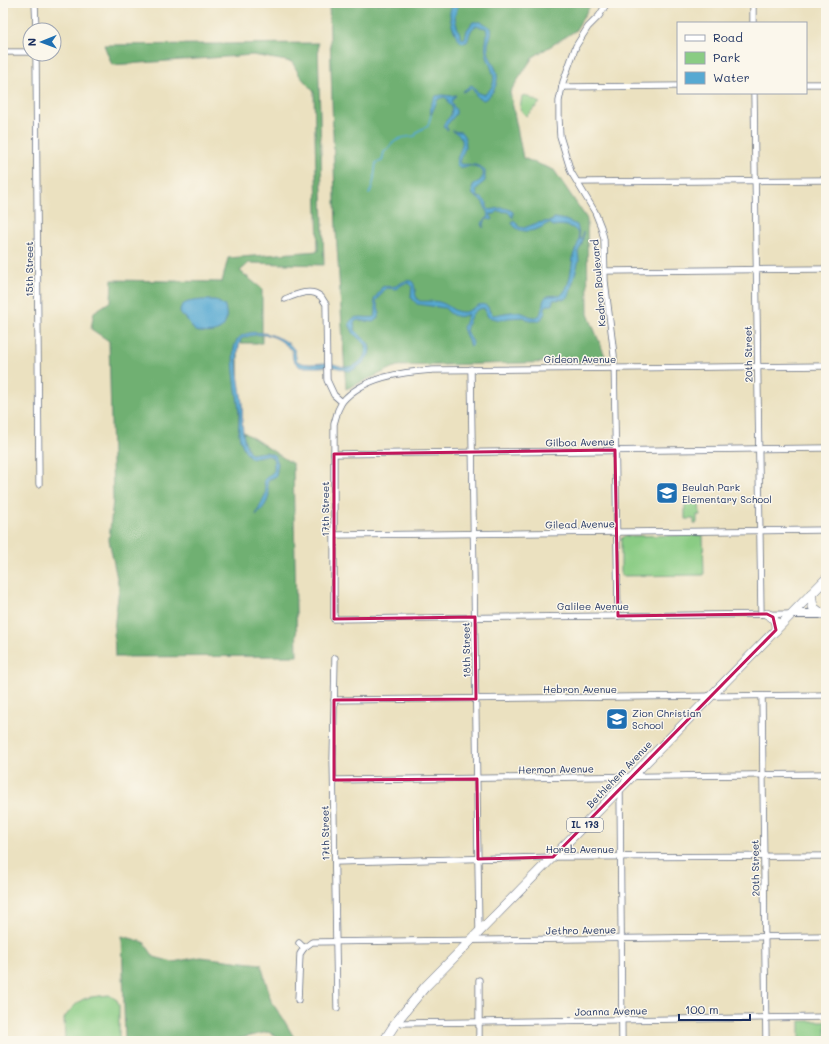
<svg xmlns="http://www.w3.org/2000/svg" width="829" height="1044" viewBox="0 0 829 1044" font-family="Mali,sans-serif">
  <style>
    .green { fill: #8acc84; stroke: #527e71 }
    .forest { fill: #6fb072; stroke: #457068 }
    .water { fill: #57a9d2; stroke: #396c98 }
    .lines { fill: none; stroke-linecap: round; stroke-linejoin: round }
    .stream { stroke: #57a9d2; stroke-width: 1.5 }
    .street-casing { stroke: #646d80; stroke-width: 7 }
    .secondary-casing { stroke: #646d80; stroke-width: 10 }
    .primary-casing { stroke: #646d80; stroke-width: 10 }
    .street { stroke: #fff; stroke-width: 5.5 }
    .secondary { stroke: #fff; stroke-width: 8 }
    .primary { stroke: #fff; stroke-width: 9 }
    .marked { fill: none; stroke: #c2185b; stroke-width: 3; stroke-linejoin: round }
    .labels { text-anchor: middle; stroke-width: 3; stroke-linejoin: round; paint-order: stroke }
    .shield { fill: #fbf7ec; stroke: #5e6b89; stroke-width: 1 }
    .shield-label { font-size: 9px; font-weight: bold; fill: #1b2f5e }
    .street-label { font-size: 10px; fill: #1b2f5e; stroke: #fbf7ec }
    .poi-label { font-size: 10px; fill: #1b2f5e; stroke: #fbf7ec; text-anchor: start }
  </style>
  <rect width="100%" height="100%" fill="#fbf7ec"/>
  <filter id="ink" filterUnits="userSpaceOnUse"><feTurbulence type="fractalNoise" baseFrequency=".025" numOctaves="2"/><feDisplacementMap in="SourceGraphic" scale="8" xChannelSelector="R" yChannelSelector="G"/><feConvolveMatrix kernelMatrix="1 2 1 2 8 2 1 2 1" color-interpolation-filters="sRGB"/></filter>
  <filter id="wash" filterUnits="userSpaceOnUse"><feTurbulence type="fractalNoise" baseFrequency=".012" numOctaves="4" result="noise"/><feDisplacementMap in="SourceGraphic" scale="16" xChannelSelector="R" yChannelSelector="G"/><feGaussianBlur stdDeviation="0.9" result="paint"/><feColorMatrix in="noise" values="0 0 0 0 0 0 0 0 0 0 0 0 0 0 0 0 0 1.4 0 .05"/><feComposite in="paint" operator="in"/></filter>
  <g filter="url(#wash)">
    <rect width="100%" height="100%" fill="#ebe1c0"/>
    <g class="green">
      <path d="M525,95L540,103L526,116L520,109L522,96Z"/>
      <path d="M685,502H699L700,515H697V523L694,524V519H685Z"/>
      <path d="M703,535L704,575L621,576V539L624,536Z"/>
      <path d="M109,995L117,1000L119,1005V1041H65L64,1018C82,996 82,998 109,995Z"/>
      <rect x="800" y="1021" width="26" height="20"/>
    </g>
    <g class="forest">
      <path d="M329,3H592L575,31L533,57L510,92L523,158L554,170L587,219L588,314L607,361L397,366L346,389L336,230Z"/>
      <path d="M318,43L324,265L249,263L240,271L262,289V343H238L239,429L293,464L297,656L115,657L114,629L119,588L109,540L113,500L109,341L91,329L94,312L111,301L112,280L222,282L228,258L318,251L314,92L300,76L292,62L253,55L112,65L104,45Z"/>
      <path d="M122,936L144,942L154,957L173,962L200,957L261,964L271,1001L285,1022L296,1041H285L268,1032L228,1041H125Z"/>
    </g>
    <g class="water">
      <path d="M454,3H459C458,7 456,11 455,16C455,23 459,30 461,38L463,39L465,38L467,30L473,22H482L491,28C493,35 488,40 488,46C487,55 493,62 496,70C500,81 494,94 484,100L478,98L472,88L462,92L471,85L474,87L478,93L484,95C503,81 489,69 486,52C484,44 489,35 486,28L476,26C469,29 470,37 467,42L462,43C456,39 449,20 450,12C450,9 453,6 454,3Z"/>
      <path d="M442,95L451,96L456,95L451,102L456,110V114L446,126L448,130L443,127C445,118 452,120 452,107L448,103V99L444,97L438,99L431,115C430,108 431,102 436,96Z"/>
      <path d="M452,131L461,132C471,143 463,151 459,162L460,164C469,165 477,163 485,170V181L479,186L476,191L478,197L482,198L487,203V207L489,210C498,209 504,205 513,212V218L508,212L498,211L495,214H490L493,219L491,220L487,219L485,221L483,228C481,222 484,220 489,217L483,202L473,195L472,189L474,184C477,182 480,182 482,178C487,170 476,165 469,166C466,166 462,168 459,167C458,167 457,166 457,166C455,151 473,140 452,131Z"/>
      <path d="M554,218L565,220L577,225L580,239H582L583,232C584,240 581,246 578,252L579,260L569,296L565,299L553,300L552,305H548L545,307V313L540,321H530L524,317L508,318L501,320L488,317L484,308C471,309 469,320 466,331L473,342L472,346H470L463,328L468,314C459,319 451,316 445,308L417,304L411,297L412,286L409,283L403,284L396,289L387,288L385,289L376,301L380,313L377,319L373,322L358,320L354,322L355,330L369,344L370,350L369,355L362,364L355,369L349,371L331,366L319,367H300L293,360L292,350C287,346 282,341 276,338C266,333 251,334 241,339C233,361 240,381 242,403C243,421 240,439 251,454L266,452L274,455L278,463L276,476C274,477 270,479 268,481C266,485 269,490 269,494C268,503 262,510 256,515L266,493L264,480L274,471V461L272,457L266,455L251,458C245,453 240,441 239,434C238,427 240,419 239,412C238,396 228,353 237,340C248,325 283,335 292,347C296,350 295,356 297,361C305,366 318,363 327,363C334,363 341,368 348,367C360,366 367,355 366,345L354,334L349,324C353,313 365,319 374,317C378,312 375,306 374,300L382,287C386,286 391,287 396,286C402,283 403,280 412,281C417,287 413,295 419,301C426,302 435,300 442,303C451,306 453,313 465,312C474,310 479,300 488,307L490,312L493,315C502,314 514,310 522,313C529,315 533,320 540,315C546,299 539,294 560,296C570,289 571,270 573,258C573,252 578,246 579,240C580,226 564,224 553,226L551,224C546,223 546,225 542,227C532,232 518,234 512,223L514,220L519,227L524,228L537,223L552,221Z"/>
      <path d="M202,300H215L225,306C231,330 216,336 195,331L185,317L181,316C176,301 193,301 202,300Z"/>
    </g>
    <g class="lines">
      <path class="stream" d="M369,194C375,184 374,174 376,163L382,161L384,152C388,149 389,148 391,145C398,137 405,137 415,136L418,131L428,126L431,115"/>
    </g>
  </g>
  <g filter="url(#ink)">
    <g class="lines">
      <g class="street-casing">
        <g id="street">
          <path d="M35,3L36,30"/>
          <path d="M607,3L599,16L588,27L576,46L563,82L559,101V119L560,136L571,172L595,212L601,227L604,239L605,281L614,355L618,616"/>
          <path d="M753,3V23"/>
          <path d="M3,52H30"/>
          <path d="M36,54L39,484"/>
          <path d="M806,84H826"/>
          <path d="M562,87L678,86"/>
          <path d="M754,93L761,614"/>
          <path d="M578,182L826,180"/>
          <path d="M605,271L826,269"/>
          <path d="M285,299C295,295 310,288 320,296C322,297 324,302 326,304L327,380L334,395L342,402L338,410L334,424V619L792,614"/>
          <path d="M471,369L479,932"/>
          <path d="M342,402C363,377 402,372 433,370L826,366"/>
          <path d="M334,454L826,448"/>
          <path d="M334,535L826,530"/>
          <path d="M335,658L333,759L337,1008"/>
          <path d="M762,696L766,1041"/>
          <path d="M334,700L826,695"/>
          <path d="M334,780L826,774"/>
          <path d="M620,789L622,1041"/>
          <path d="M335,862L553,857L826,856"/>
          <path d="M299,943L304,948"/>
          <path d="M479,980V1041"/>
          <path d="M298,1000L300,954L304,948L312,942L826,936"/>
          <path d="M397,1021L402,1023L826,1017"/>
        </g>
      </g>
      <g class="secondary-casing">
        <path id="secondary" d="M792,614H825"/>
      </g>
      <g class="primary-casing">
        <g id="primary">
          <path d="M811,594L813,607L822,614"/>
          <path d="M767,614C775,618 776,621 776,630"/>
          <path d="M384,1041L397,1021L425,987L826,579"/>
        </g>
      </g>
      <use href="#street" class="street"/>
      <use href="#secondary" class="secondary"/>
      <use href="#primary" class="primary"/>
    </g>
  </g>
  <path class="marked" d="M615,450L618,616L767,614L773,617L776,630L553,857L478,859L477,779L334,780V700L476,699L475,617L334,619V454Z"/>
  <defs>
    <g id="school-square" transform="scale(1.15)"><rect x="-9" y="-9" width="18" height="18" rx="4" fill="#1f6fb2" stroke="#fbf7ec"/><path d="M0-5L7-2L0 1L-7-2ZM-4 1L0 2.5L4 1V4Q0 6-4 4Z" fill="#fff"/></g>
  </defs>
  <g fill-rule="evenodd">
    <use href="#school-square" x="667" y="493"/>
    <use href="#school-square" x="617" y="719"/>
  </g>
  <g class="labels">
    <rect class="shield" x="567" y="818" width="36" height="14" rx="3"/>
    <g class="shield-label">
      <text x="585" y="828">IL 173</text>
    </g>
    <g class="street-label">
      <text transform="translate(29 269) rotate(-90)" y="4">15th Street</text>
      <text transform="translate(598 283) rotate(-95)" y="4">Kedron Boulevard</text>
      <text transform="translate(748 354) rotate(-91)" y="4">20th Street</text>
      <text x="580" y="363">Gideon Avenue</text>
      <text transform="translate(580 442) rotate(-1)" y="4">Gilboa Avenue</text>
      <text transform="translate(325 509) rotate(-90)" y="4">17th Street</text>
      <text transform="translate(580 524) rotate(-1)" y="4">Gilead Avenue</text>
      <text x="593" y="610">Galilee Avenue</text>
      <text transform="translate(466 650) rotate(-91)" y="4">18th Street</text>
      <text x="580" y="693">Hebron Avenue</text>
      <text transform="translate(556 769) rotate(-1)" y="4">Hermon Avenue</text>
      <text transform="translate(619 774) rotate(-46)" y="4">Bethlehem Avenue</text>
      <text transform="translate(325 833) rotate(-91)" y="4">17th Street</text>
      <text x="580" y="853">Horeb Avenue</text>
      <text transform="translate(755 868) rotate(-91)" y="4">20th Street</text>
      <text transform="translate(581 930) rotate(-1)" y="4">Jethro Avenue</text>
      <text transform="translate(611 1011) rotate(-1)" y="4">Joanna Avenue</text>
    </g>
    <g class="poi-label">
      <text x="682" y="491">Beulah Park<tspan x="682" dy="12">Elementary School</tspan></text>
      <text x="632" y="717">Zion Christian<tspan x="632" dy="12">School</tspan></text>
    </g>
  </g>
  <rect width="829" height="1044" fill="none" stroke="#fbf7ec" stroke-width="16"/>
  <rect x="677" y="22" width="130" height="72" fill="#fbf7ec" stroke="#a1a7b3"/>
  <rect x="685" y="35" width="20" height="6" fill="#ffffff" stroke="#a1a7b3"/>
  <text x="713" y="42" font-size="12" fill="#1b2f5e">Road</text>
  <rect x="685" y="52" width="20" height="12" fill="#8acc84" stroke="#a1a7b3"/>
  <text x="713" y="62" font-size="12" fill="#1b2f5e">Park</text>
  <rect x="685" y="72" width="20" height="12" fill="#57a9d2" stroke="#a1a7b3"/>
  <text x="713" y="82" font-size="12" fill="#1b2f5e">Water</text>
  <g transform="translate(42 42) rotate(269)"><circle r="19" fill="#fbf7ec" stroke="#a1a7b3"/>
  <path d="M0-3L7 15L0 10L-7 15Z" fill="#1f6fb2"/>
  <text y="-6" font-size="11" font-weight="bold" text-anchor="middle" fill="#1b2f5e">N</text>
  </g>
  <path d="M679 1014v6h71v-6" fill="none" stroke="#1b2f5e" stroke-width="2"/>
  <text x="685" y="1014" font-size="12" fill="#1b2f5e" stroke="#fbf7ec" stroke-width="3" paint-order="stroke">100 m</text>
</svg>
